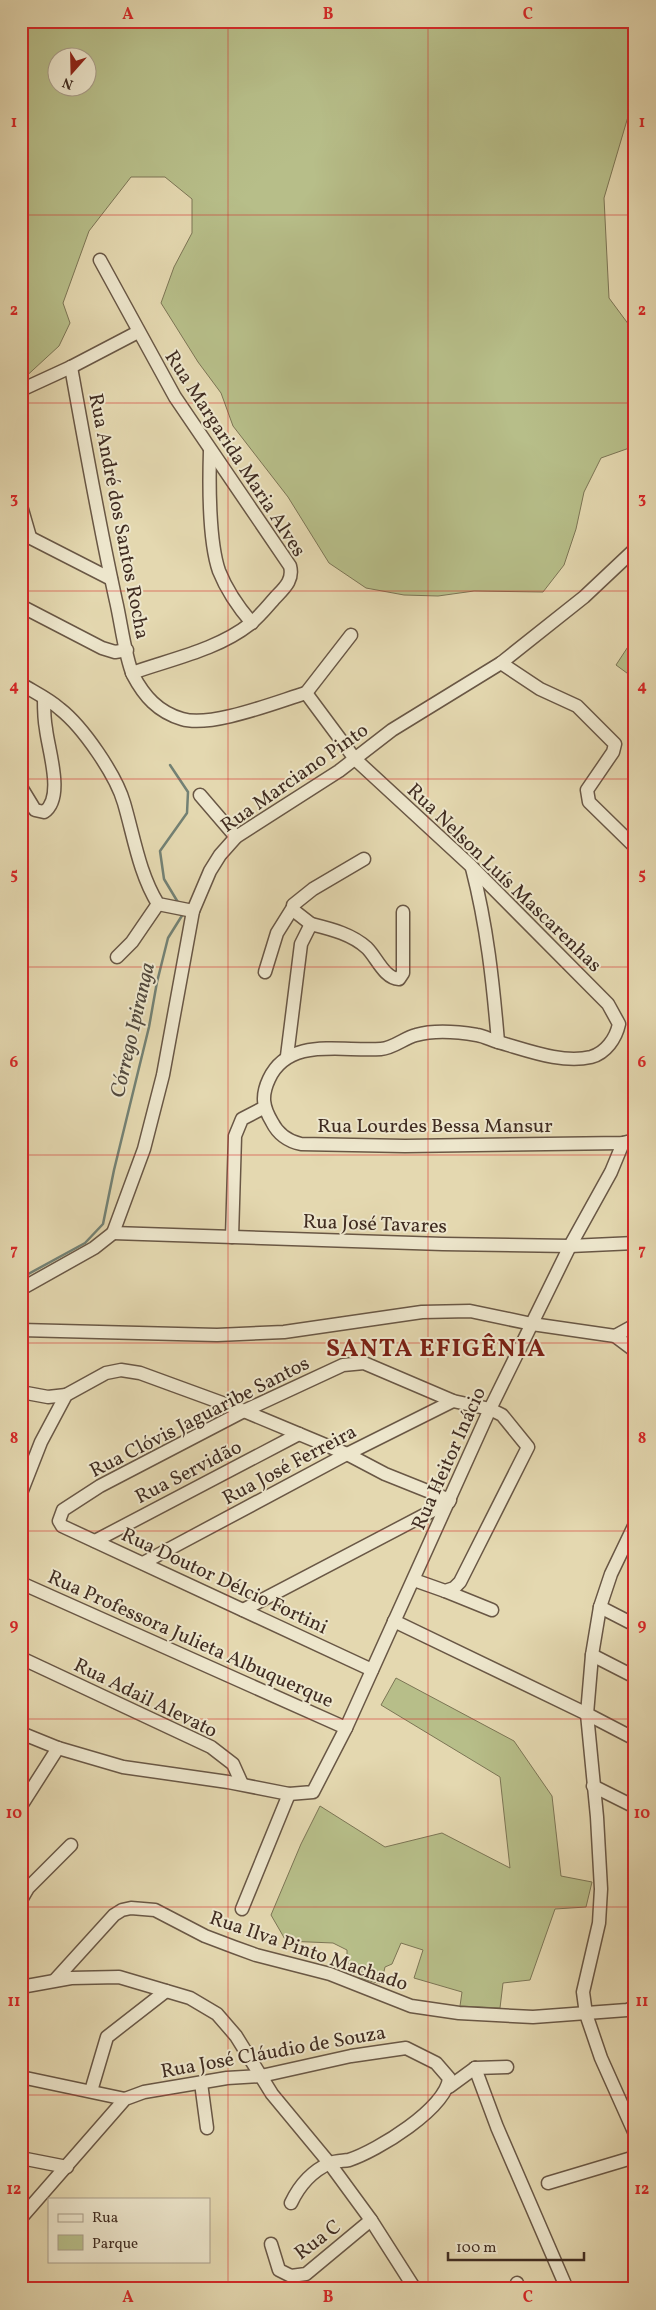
<svg xmlns="http://www.w3.org/2000/svg" width="656" height="2310" viewBox="0 0 656 2310" font-family="Vollkorn,serif">
  <style>
    .green { fill: #b7be89; stroke: #7c7555; fill-rule: evenodd }
    .lines { fill: none; stroke-linecap: round; stroke-linejoin: round }
    .stream { stroke: #738174; stroke-width: 2.5 }
    .minor-casing { stroke: #695745; stroke-width: 15 }
    .minor { stroke: #ede6cc; stroke-width: 12 }
    .grid { fill: none; stroke: #d62828; stroke-width: 1; stroke-opacity: 0.55 }
    .labels { text-anchor: middle; stroke-width: 4; stroke-linejoin: round; paint-order: stroke }
    .street-label { font-size: 20px; fill: #402c21; stroke: #ede6cc }
    .water-label { font-size: 21px; font-style: italic; fill: #51483d; stroke: #ede6cc }
    .district-label { font-size: 25px; font-weight: bold; letter-spacing: 1px; fill: #7a1f14; stroke: #ede6cc }
    .neatline { fill: none; stroke: #d62828; stroke-width: 2 }
    .grid-label { font-size: 16px; text-anchor: middle; font-weight: bold; fill: #d62828 }
  </style>
  <rect width="100%" height="100%" fill="#e4d8b0"/>
  <filter id="stains"><feTurbulence type="fractalNoise" baseFrequency=".004" numOctaves="4"/><feColorMatrix values="0 0 0 0 .2 0 0 0 0 .09 0 0 0 0 .02 0 0 0 .5 -.17"/></filter>
  <radialGradient id="worn" r=".72"><stop offset=".6" stop-color="#630" stop-opacity="0"/><stop offset="1" stop-color="#630" stop-opacity=".3"/></radialGradient>
  <g class="green">
    <path d="M21,21H635V93L604,198L609,298L632,329H635V446L601,458L584,492L576,529L564,565L543,592L474,591L438,596L404,595L366,588L329,563L288,497L233,426L221,393L198,362L161,303L174,267L192,233V199L165,177H131L89,231L63,303L70,323L59,346L21,381ZM58,58H88V88H58Z"/>
    <path d="M635,636V679L616,665Z"/>
    <path d="M396,1678L514,1741L552,1796L561,1876L592,1882L586,1907L555,1909L530,1980L503,1983L500,2008L460,2006L462,1992L414,1978L423,1950L401,1943L392,1964L385,1967L381,1984L359,1978L362,1970L347,1963V1950L333,1943L286,1941L271,1915L301,1844L320,1806L385,1847L442,1833L510,1868L500,1777L381,1705Z"/>
  </g>
  <g class="lines">
    <g class="stream">
      <path d="M170,765L188,792L187,813L160,851L164,879L179,904"/>
      <path d="M21,1278L85,1243L103,1224L114,1170L149,1027L157,982L168,938L183,914"/>
    </g>
    <g class="minor-casing">
      <g id="minor">
        <path d="M100,260L175,397L290,566C294,581 283,589 274,599C267,607 259,617 250,624C217,650 171,659 132,673"/>
        <path d="M71,367C85,445 99,524 116,601C121,622 125,657 133,675C144,696 158,712 182,719C211,728 276,702 306,693"/>
        <path d="M21,390L71,367L138,332"/>
        <path d="M210,451C209,483 209,542 219,571C227,591 238,607 252,623"/>
        <path d="M21,506L30,537"/>
        <path d="M21,533L111,579"/>
        <path d="M21,606L102,648L115,652L127,650"/>
        <path d="M501,663L540,689L577,706L615,744L613,752L587,790L589,802L635,847"/>
        <path d="M21,684C34,692 49,699 60,709C83,727 116,775 124,803C134,837 139,873 158,904L193,911"/>
        <path d="M306,693L355,759L471,866L608,1004L619,1024C616,1038 606,1053 591,1057C562,1064 527,1050 498,1042C491,1040 484,1036 477,1035C459,1032 434,1030 416,1035C404,1038 394,1048 381,1049C342,1052 289,1036 269,1079C261,1096 263,1107 272,1122C278,1134 287,1141 301,1144L405,1146L623,1143L635,1140"/>
        <path d="M306,693L351,635"/>
        <path d="M21,787L35,810L44,812C65,798 48,749 46,729C44,719 44,708 44,698"/>
        <path d="M200,795L236,837"/>
        <path d="M472,868C487,926 493,982 498,1042"/>
        <path d="M311,924L293,910V905L313,889L364,859"/>
        <path d="M117,957L132,942L158,904"/>
        <path d="M265,972L277,933L292,909"/>
        <path d="M287,1056L301,944L311,924C331,929 352,934 367,948C377,958 384,978 399,979L403,973V912"/>
        <path d="M113,1233L144,1149L163,1075L193,911L210,871L220,855L236,837L339,771L392,730L501,663L584,597L635,549"/>
        <path d="M113,1233L443,1244L570,1246L635,1243"/>
        <path d="M232,1237L235,1136L242,1119L263,1108"/>
        <path d="M21,1289L94,1248L113,1233"/>
        <path d="M21,1330L217,1335L284,1332L422,1312L470,1311L532,1324L615,1336L635,1351"/>
        <path d="M615,1336L635,1325"/>
        <path d="M21,1392L48,1397L66,1395"/>
        <path d="M21,1493L41,1442L66,1395L106,1373L121,1370L140,1373L244,1411L347,1454L385,1474L450,1500"/>
        <path d="M635,1524L611,1574L600,1607L592,1655L587,1714L597,1817L601,1889L599,1923L583,1992L586,2014L601,2058L635,2134"/>
        <path d="M95,1541L299,1434"/>
        <path d="M143,1563L347,1454L453,1401"/>
        <path d="M21,1583L346,1728"/>
        <path d="M445,1591L492,1610"/>
        <path d="M600,1607L635,1625"/>
        <path d="M243,1610L449,1502"/>
        <path d="M394,1621L587,1714L635,1739"/>
        <path d="M592,1655L635,1677"/>
        <path d="M21,1658L211,1747L233,1764L242,1784"/>
        <path d="M372,1670L62,1526L59,1521L63,1510L100,1486L244,1411L343,1365L364,1363L453,1401L490,1409L502,1415L528,1447L460,1582L454,1588L445,1591L414,1580"/>
        <path d="M21,1733L58,1748L123,1767L228,1782L289,1794L313,1792L346,1728L490,1409L570,1246L611,1172L623,1143"/>
        <path d="M593,1786L635,1807"/>
        <path d="M21,1806L58,1748"/>
        <path d="M21,1900L28,1888L71,1845"/>
        <path d="M242,1909L289,1794"/>
        <path d="M55,1980L114,1915L122,1910L131,1908L155,1910L205,1936L234,1947L256,1955L330,1974L411,2006L459,2013L533,2017L627,2010L635,2007"/>
        <path d="M21,1987L71,1978L119,1977L190,1998L217,2014L236,2036L272,2094L330,2164L371,2220L415,2289"/>
        <path d="M475,2068L497,2127L567,2289"/>
        <path d="M475,2068L507,2067"/>
        <path d="M21,2077L125,2099"/>
        <path d="M201,2083L207,2128"/>
        <path d="M449,2087L475,2068"/>
        <path d="M91,2091L107,2037L166,1991"/>
        <path d="M21,2158L67,2167"/>
        <path d="M548,2183L635,2157"/>
        <path d="M21,2218L125,2099L144,2092L227,2078L261,2076L351,2056L406,2048L436,2063L449,2078C447,2108 377,2151 349,2160C343,2161 336,2161 330,2163C312,2171 299,2186 291,2203"/>
        <path d="M271,2244L279,2270L291,2276L306,2274L371,2220"/>
        <path d="M517,2283L519,2289"/>
      </g>
    </g>
    <use href="#minor" class="minor"/>
  </g>
  <path class="grid" d="M228,21V2289M428,21V2289M21,215H635M21,403H635M21,591H635M21,779H635M21,967H635M21,1155H635M21,1343H635M21,1531H635M21,1719H635M21,1907H635M21,2095H635"/>
  <g class="labels">
    <g class="street-label">
      <text transform="translate(236 453) rotate(57)" y="7">Rua Margarida Maria Alves</text>
      <text transform="translate(120 516) rotate(79)" y="7">Rua André dos Santos Rocha</text>
      <text transform="translate(294 777) rotate(-35)" y="7">Rua Marciano Pinto</text>
      <text transform="translate(505 877) rotate(44)" y="7">Rua Nelson Luís Mascarenhas</text>
      <text x="435" y="1132">Rua Lourdes Bessa Mansur</text>
      <text transform="translate(375 1223) rotate(2)" y="7">Rua José Tavares</text>
      <text transform="translate(199 1416) rotate(-27)" y="7">Rua Clóvis Jaguaribe Santos</text>
      <text transform="translate(448 1458) rotate(-66)" y="7">Rua Heitor Inácio</text>
      <text transform="translate(289 1464) rotate(-28)" y="7">Rua José Ferreira</text>
      <text transform="translate(188 1471) rotate(-27)" y="7">Rua Servidão</text>
      <text transform="translate(225 1580) rotate(25)" y="7">Rua Doutor Délcio Fortini</text>
      <text transform="translate(191 1638) rotate(24)" y="7">Rua Professora Julieta Albuquerque</text>
      <text transform="translate(146 1697) rotate(26)" y="7">Rua Adail Alevato</text>
      <text transform="translate(309 1950) rotate(19)" y="7">Rua Ilva Pinto Machado</text>
      <text transform="translate(273 2051) rotate(-10)" y="7">Rua José Cláudio de Souza</text>
      <text transform="translate(317 2239) rotate(-37)" y="7">Rua C</text>
    </g>
    <g class="water-label">
      <text transform="translate(132 1030) rotate(-77)" y="7">Córrego Ipiranga</text>
    </g>
    <g class="district-label">
      <text x="436" y="1356">SANTA EFIGÊNIA</text>
    </g>
  </g>
  <rect width="656" height="2310" fill="none" stroke="#e4d8b0" stroke-width="55"/>
  <rect x="48" y="2198" width="162" height="65" fill="#ede6cc" stroke="#a89c88"/>
  <rect x="58" y="2214" width="25" height="8" fill="#ede6cc" stroke="#a89c88"/>
  <text x="92" y="2222" font-size="15" fill="#402c21">Rua</text>
  <rect x="58" y="2235" width="25" height="15" fill="#b7be89" stroke="#a89c88"/>
  <text x="92" y="2248" font-size="15" fill="#402c21">Parque</text>
  <g transform="translate(72 72) rotate(200)"><circle r="24" fill="#ede6cc" stroke="#a89c88"/>
  <path d="M0-4L9 19L0 12L-9 19Z" fill="#8f2418"/>
  <text y="-8" font-size="14" font-weight="bold" text-anchor="middle" fill="#402c21">N</text>
  </g>
  <path d="M448 2252v8h136v-8" fill="none" stroke="#402c21" stroke-width="2.5"/>
  <text x="456" y="2252" font-size="15" fill="#402c21" stroke="#ede6cc" stroke-width="4" paint-order="stroke">100 m</text>
  <rect x="28" y="28" width="600" height="2254" class="neatline"/>
  <g class="grid-label">
    <text x="128" y="19">A</text>
    <text x="328" y="19">B</text>
    <text x="528" y="19">C</text>
    <text x="14" y="127">1</text>
    <text x="642" y="127">1</text>
    <text x="14" y="315">2</text>
    <text x="642" y="315">2</text>
    <text x="14" y="503">3</text>
    <text x="642" y="503">3</text>
    <text x="14" y="691">4</text>
    <text x="642" y="691">4</text>
    <text x="14" y="879">5</text>
    <text x="642" y="879">5</text>
    <text x="14" y="1067">6</text>
    <text x="642" y="1067">6</text>
    <text x="14" y="1255">7</text>
    <text x="642" y="1255">7</text>
    <text x="14" y="1443">8</text>
    <text x="642" y="1443">8</text>
    <text x="14" y="1630">9</text>
    <text x="642" y="1630">9</text>
    <text x="14" y="1818">10</text>
    <text x="642" y="1818">10</text>
    <text x="14" y="2006">11</text>
    <text x="642" y="2006">11</text>
    <text x="14" y="2194">12</text>
    <text x="642" y="2194">12</text>
    <text x="128" y="2302">A</text>
    <text x="328" y="2302">B</text>
    <text x="528" y="2302">C</text>
  </g>
  <rect width="100%" height="100%" filter="url(#stains)"/>
  <rect width="100%" height="100%" fill="url(#worn)"/>
</svg>
